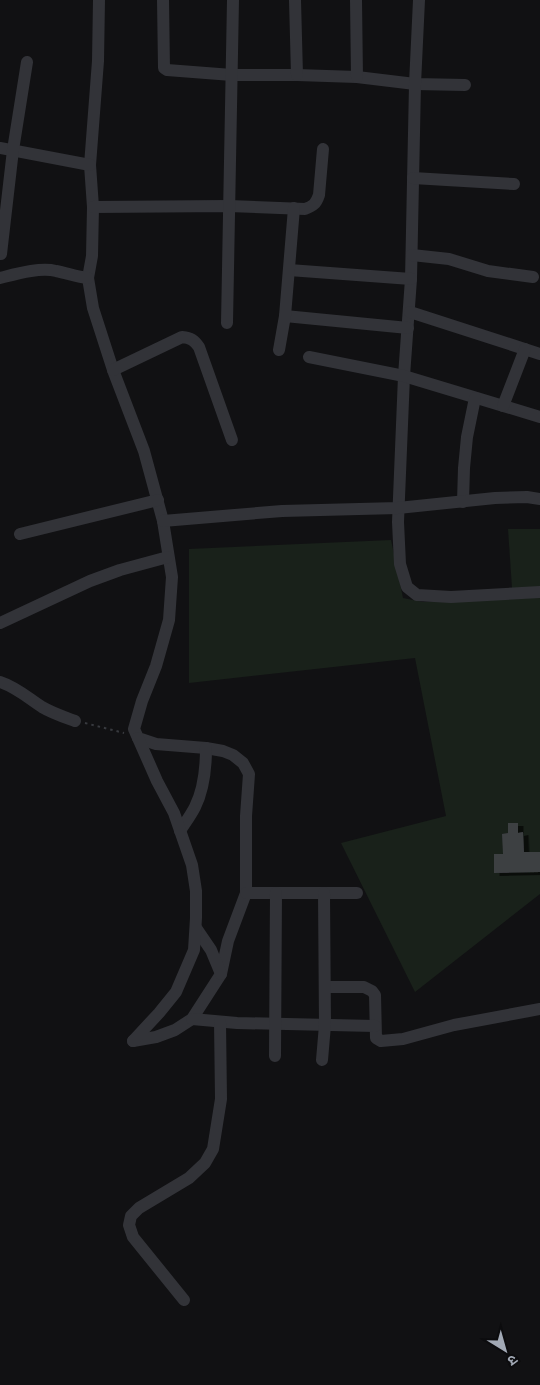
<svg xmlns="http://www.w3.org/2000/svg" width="540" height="1385" viewBox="0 0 540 1385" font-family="Barlow,'Noto Sans Devanagari',sans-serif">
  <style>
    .green { fill: #19211a }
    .building { fill: #3d3f43; filter: url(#shadow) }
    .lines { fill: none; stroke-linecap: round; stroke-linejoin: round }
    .path { stroke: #383a3f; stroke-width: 2; stroke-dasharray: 2.5 4; stroke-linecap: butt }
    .minor { stroke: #323338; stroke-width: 12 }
  </style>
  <defs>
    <filter id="shadow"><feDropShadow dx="5.5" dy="3" stdDeviation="0" flood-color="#0009"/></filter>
  </defs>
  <rect width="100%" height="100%" fill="#111113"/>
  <g class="green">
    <path d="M508,529H540V587L512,588Z"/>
    <path d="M391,540L403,598L423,602L540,596V894L415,992L341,843L446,816L415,658L189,683V549Z"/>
  </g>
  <path class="building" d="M508,823H518V833L523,832L524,852H540V872L494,873V854H503L502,834L508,833Z"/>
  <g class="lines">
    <path class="path" d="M85,723L124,733"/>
    <g class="minor">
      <path d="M99,0L98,61L90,165L93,207L92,256L88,278L93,308L113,370L144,451L163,521L172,577L169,620L156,666L142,701L134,729L138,738L156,744L206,748L223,751L233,755L243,763L249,774L246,816V893L228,941L221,974L192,1019L175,1030L156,1037L133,1041"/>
      <path d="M163,0L164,68L167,70L232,75H297L357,77L415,84L465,85"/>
      <path d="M295,0L297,75"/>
      <path d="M356,0L357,77"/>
      <path d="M419,0L415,84L411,279L404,376L398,522L400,564L407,587L417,595L451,597L540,592"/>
      <path d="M0,148L90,165"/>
      <path d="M413,178L514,184"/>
      <path d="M93,207L229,206L305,209C313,206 316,204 319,195L323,149"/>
      <path d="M1,254L13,150L27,62"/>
      <path d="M412,255L449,259L488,271L533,277"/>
      <path d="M289,270L411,279"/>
      <path d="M0,278C16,274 40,267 56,271C67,273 77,277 88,278"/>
      <path d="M410,312L540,354"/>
      <path d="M285,316L408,328"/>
      <path d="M227,323L233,0"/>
      <path d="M279,350L285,316L294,208"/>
      <path d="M309,357L404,376L540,417"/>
      <path d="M113,370L182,337C191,338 194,340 199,347L232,440"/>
      <path d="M503,406L525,349"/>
      <path d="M463,502L464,468L467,437L475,398"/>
      <path d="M163,521L282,511L398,508L495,498L527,497L540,499"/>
      <path d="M20,534L158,500"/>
      <path d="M0,623L90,581L120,570L168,557"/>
      <path d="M0,682C16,687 28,698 42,707C52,713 64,717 75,721"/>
      <path d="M180,831C185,823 191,815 195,807C204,789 206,768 206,748"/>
      <path d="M246,893H357"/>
      <path d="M196,928L211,950L221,974"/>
      <path d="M325,987H364L372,991L375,995L376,1038L381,1041L403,1039L454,1025L540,1009"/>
      <path d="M192,1019L237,1023L375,1026"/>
      <path d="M133,1041L159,1013L176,992L194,950L196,918V891L192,865L174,813L157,781L138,738"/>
      <path d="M275,1056L276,893"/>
      <path d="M322,1060L325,1025L324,893"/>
      <path d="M184,1300L133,1237L129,1225L131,1216L139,1208L189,1178L205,1163L213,1149L221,1099L220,1022"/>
    </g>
  </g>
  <g transform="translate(505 1350) rotate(143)" stroke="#0c0c0e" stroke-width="4" paint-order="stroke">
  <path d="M0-4L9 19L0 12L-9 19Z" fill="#a2a9b5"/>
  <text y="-8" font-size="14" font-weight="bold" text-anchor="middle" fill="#a2a9b5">उ</text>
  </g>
</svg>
